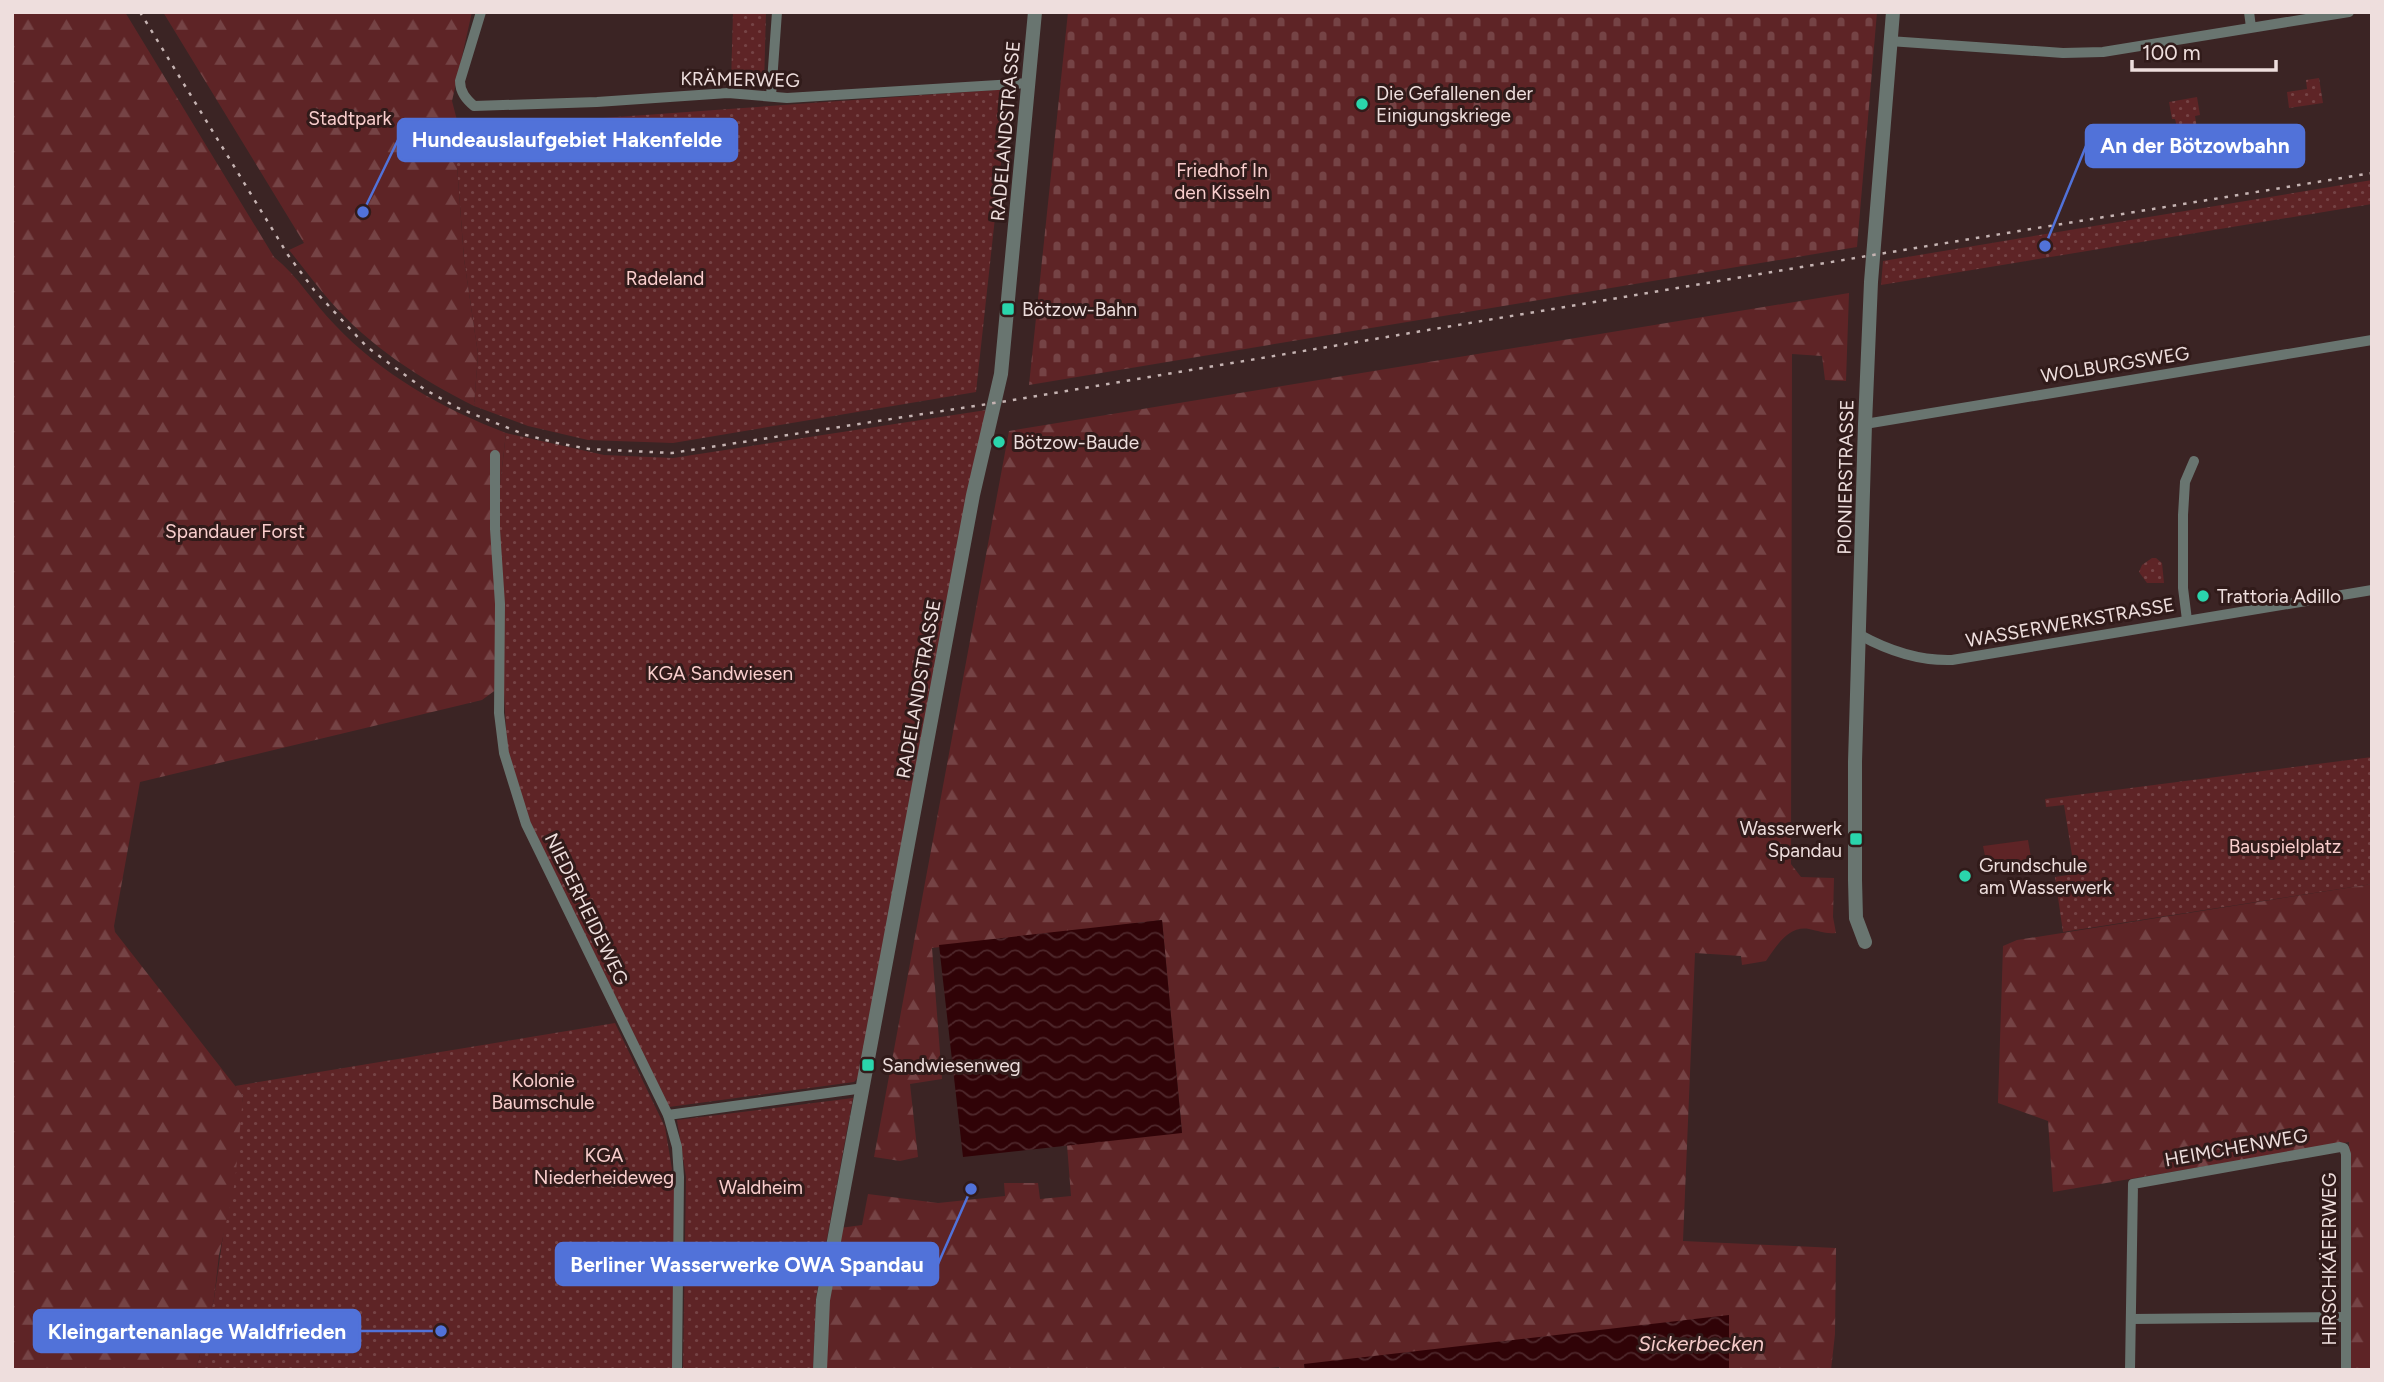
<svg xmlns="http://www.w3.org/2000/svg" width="2384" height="1382" viewBox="0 0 2384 1382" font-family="Figtree,sans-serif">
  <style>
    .green { fill: url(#green-dots) }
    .forest { fill: url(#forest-firs) }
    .cemetery { fill: url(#cemetery-stones) }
    .pitch { fill: #5e2426 }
    .water { fill: url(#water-waves) }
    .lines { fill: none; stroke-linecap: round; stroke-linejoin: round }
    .minor { stroke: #697570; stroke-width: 10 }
    .tertiary { stroke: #697570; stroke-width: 14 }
    .rail { stroke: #c5b3b2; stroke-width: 2.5; stroke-dasharray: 3.5 7; stroke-linecap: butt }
    .poi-dot { fill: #2ad5ac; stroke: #311b1a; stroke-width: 2.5 }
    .labels { text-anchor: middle; stroke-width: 6; stroke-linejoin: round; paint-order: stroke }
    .street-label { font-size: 19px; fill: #eededd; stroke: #311b1a }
    .poi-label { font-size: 19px; fill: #eededd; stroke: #311b1a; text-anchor: start }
    .park-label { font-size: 19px; fill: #f9cecd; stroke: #311b1a }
    .water-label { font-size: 21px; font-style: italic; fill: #f5cac9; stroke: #311b1a }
    .leader { fill: none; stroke: #5172d9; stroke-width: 2.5 }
    .callout-dot { fill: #5172d9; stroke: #311b1a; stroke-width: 2.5 }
    .callout { fill: #5172d9; stroke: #5172d9; stroke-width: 2.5 }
    .callout-label { font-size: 21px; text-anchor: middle; font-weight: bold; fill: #fff }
  </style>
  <defs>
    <pattern id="green-dots" width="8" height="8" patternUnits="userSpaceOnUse" patternTransform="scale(1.75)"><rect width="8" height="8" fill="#5e2426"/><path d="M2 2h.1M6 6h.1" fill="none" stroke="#754345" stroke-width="1.8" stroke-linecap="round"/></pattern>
    <pattern id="forest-firs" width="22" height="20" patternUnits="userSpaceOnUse" patternTransform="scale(1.75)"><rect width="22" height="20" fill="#5e2426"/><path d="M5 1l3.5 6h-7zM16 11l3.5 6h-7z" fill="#754345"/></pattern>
    <pattern id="cemetery-stones" width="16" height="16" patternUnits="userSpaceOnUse" patternTransform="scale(1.75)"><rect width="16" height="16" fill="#5e2426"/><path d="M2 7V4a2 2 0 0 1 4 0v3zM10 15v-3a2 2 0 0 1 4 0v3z" fill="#754345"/></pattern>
    <pattern id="water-waves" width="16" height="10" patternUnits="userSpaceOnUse" patternTransform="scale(1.75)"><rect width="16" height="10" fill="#300307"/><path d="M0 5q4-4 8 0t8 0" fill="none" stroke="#4e272b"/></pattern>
  </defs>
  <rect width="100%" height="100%" fill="#3b2424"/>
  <g class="green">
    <path d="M733,12H766L764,85L731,84Z"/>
    <path d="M2319,78L2323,103L2289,108L2287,92L2307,89L2306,80Z"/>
    <path d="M1009,89L976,392L673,443L588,440L528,426L474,406L478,354L464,259L456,152L458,124L475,123L476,127Z"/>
    <path d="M2197,97L2200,115L2195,116L2198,133L2179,136L2175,119H2172L2169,102Z"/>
    <path d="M2372,180V204L1881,285L1883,261Z"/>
    <path d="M993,409L859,1077L854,1082L669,1107L529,820L507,747L495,529L506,433L604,455L673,458Z"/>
    <path d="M2152,558H2156L2162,563L2164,583H2147L2139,572L2142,565Z"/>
    <path d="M2372,757V884L2063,932L2055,877L2075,874L2064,805L2046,807L2045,799Z"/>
    <path d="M615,1023L665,1127L672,1169L671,1172L675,1185L677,1370H196L214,1299L243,1096L235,1086Z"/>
    <path d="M853,1098L816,1298L813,1370H683L686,1177L677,1120Z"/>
  </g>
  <g class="forest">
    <path d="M12,12H125L274,257C298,276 313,303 335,325C381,374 443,409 506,433L495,529L497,689L482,700L140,782L114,926L115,932L243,1096L235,1182L219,1255L214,1299L196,1370H12Z"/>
    <path d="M163,12H472L452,101L458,124L456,152L464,259L478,354L474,406C422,380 369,346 330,301C316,285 303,267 289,250L304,243Z"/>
    <path d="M1849,293L1846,381L1825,380L1822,356L1792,354L1791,864L1801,877L1834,878L1833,917L1836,933C1824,934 1820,931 1809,929C1788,925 1776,947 1766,961L1742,965L1741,956L1695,953L1683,1241L1836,1248L1835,1334L1831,1370H1729V1316L1304,1365L1305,1370H1279V1367L1253,1370H823L826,1300L840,1228L862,1225L868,1194L938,1203L1005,1196L1004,1183H1038L1040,1199L1071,1196L1067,1145L1182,1132L1162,920L932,948L942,1079L910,1084L918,1157L900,1161L874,1157L1009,431Z"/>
    <path d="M2372,884V1370H2350L2349,1142L2053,1192L2048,1121L1998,1103L2003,946L2017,940Z"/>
  </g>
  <path class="cemetery" d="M1068,12H1877L1857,247L1029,385Z"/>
  <path class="pitch" d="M2028,840L2032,863L1988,871L1983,846Z"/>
  <g class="water">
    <path d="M1162,920L1182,1133L963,1157L939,945Z"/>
    <path d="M1729,1315V1370H1305L1304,1364Z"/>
  </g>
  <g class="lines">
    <g class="minor">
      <path d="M481,12L460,81C460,92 466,99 474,106L597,102L728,93L787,98L1029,83"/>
      <path d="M2249,12L2251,27"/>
      <path d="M1889,41L2063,53L2103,52L2349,12"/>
      <path d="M771,96L777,12"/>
      <path d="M1865,424L2372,340"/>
      <path d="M495,455V529L500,604L499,713L504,753L526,824L668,1115L677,1147L679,1177L677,1370"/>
      <path d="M2187,620L2183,588V515L2185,482L2194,461"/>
      <path d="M1860,635C1889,651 1919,661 1952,660L2372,590"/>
      <path d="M668,1115L864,1088"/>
      <path d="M2131,1319L2346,1317"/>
      <path d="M2130,1370L2133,1184L2340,1147L2344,1148L2346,1154V1370"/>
    </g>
    <g class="tertiary">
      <path d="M1865,942L1856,918L1855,880V762L1865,424L1871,282L1893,12"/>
      <path d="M820,1370L823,1300L973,495L1001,374L1035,12"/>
    </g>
    <path class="rail" d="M140,12L288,255L314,290L367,347L424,389L458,408L526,435L557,443L589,449L672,453L1007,401L1873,255L2372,173"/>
  </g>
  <g class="poi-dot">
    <circle cx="1362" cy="104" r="7"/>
    <rect x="1001" y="302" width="14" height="14" rx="3.5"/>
    <circle cx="999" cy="442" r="7"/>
    <circle cx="2203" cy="596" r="7"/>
    <rect x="1849" y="832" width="14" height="14" rx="3.5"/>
    <circle cx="1965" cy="876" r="7"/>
    <rect x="861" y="1058" width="14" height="14" rx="3.5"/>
  </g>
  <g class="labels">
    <g class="street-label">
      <text transform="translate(740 79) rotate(1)" y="7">KRÄMERWEG</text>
      <text transform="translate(1005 131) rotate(-85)" y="7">RADELANDSTRASSE</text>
      <text transform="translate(2115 364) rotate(-9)" y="7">WOLBURGSWEG</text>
      <text transform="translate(1845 477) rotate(-89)" y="7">PIONIERSTRASSE</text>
      <text transform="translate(2070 622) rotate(-10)" y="7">WASSERWERKSTRASSE</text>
      <text transform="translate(918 689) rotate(-80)" y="7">RADELANDSTRASSE</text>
      <text transform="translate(587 909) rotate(64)" y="7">NIEDERHEIDEWEG</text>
      <text transform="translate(2236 1147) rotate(-10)" y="7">HEIMCHENWEG</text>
      <text transform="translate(2329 1259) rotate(-90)" y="7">HIRSCHKÄFERWEG</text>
    </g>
    <g class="poi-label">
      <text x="1376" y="100">Die Gefallenen der<tspan x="1376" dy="22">Einigungskriege</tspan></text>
      <text x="1022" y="316">Bötzow-Bahn</text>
      <text x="1013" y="449">Bötzow-Baude</text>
      <text x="2217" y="603">Trattoria Adillo</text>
      <text x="1842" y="835" text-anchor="end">Wasserwerk<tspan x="1842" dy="22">Spandau</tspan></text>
      <text x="1979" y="872">Grundschule<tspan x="1979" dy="22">am Wasserwerk</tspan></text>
      <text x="882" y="1072">Sandwiesenweg</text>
    </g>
    <g class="park-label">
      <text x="350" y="125">Stadtpark</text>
      <text x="1222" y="177">Friedhof In<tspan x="1222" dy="22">den Kisseln</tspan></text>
      <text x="665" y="285">Radeland</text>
      <text x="235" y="538">Spandauer Forst</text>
      <text x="720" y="680">KGA Sandwiesen</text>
      <text x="2285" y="853">Bauspielplatz</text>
      <text x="543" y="1087">Kolonie<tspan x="543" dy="22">Baumschule</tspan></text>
      <text x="604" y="1162">KGA<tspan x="604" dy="22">Niederheideweg</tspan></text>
      <text x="761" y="1194">Waldheim</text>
    </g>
    <g class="water-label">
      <text x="1701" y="1351">Sickerbecken</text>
    </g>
  </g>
  <path class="leader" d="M363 212L398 140M2045 246L2086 146M971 1189L938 1264M441 1331L360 1331"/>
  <g class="callout-dot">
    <circle cx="363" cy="212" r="7"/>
    <circle cx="2045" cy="246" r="7"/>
    <circle cx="971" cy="1189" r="7"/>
    <circle cx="441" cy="1331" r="7"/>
  </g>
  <g class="callout">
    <rect x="398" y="119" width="339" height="42" rx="7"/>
    <rect x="2086" y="125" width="218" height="42" rx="7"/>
    <rect x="556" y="1243" width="382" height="42" rx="7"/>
    <rect x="34" y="1310" width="326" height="42" rx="7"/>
  </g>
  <g class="callout-label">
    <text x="567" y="147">Hundeauslaufgebiet Hakenfelde</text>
    <text x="2195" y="153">An der Bötzowbahn</text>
    <text x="747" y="1272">Berliner Wasserwerke OWA Spandau</text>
    <text x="197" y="1339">Kleingartenanlage Waldfrieden</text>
  </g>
  <rect width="2384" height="1382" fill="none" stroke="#eededd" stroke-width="28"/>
  <path d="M2132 60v10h144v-10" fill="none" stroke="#eededd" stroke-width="3.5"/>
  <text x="2142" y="60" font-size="21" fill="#eededd" stroke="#311b1a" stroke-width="5" paint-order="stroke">100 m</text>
</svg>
